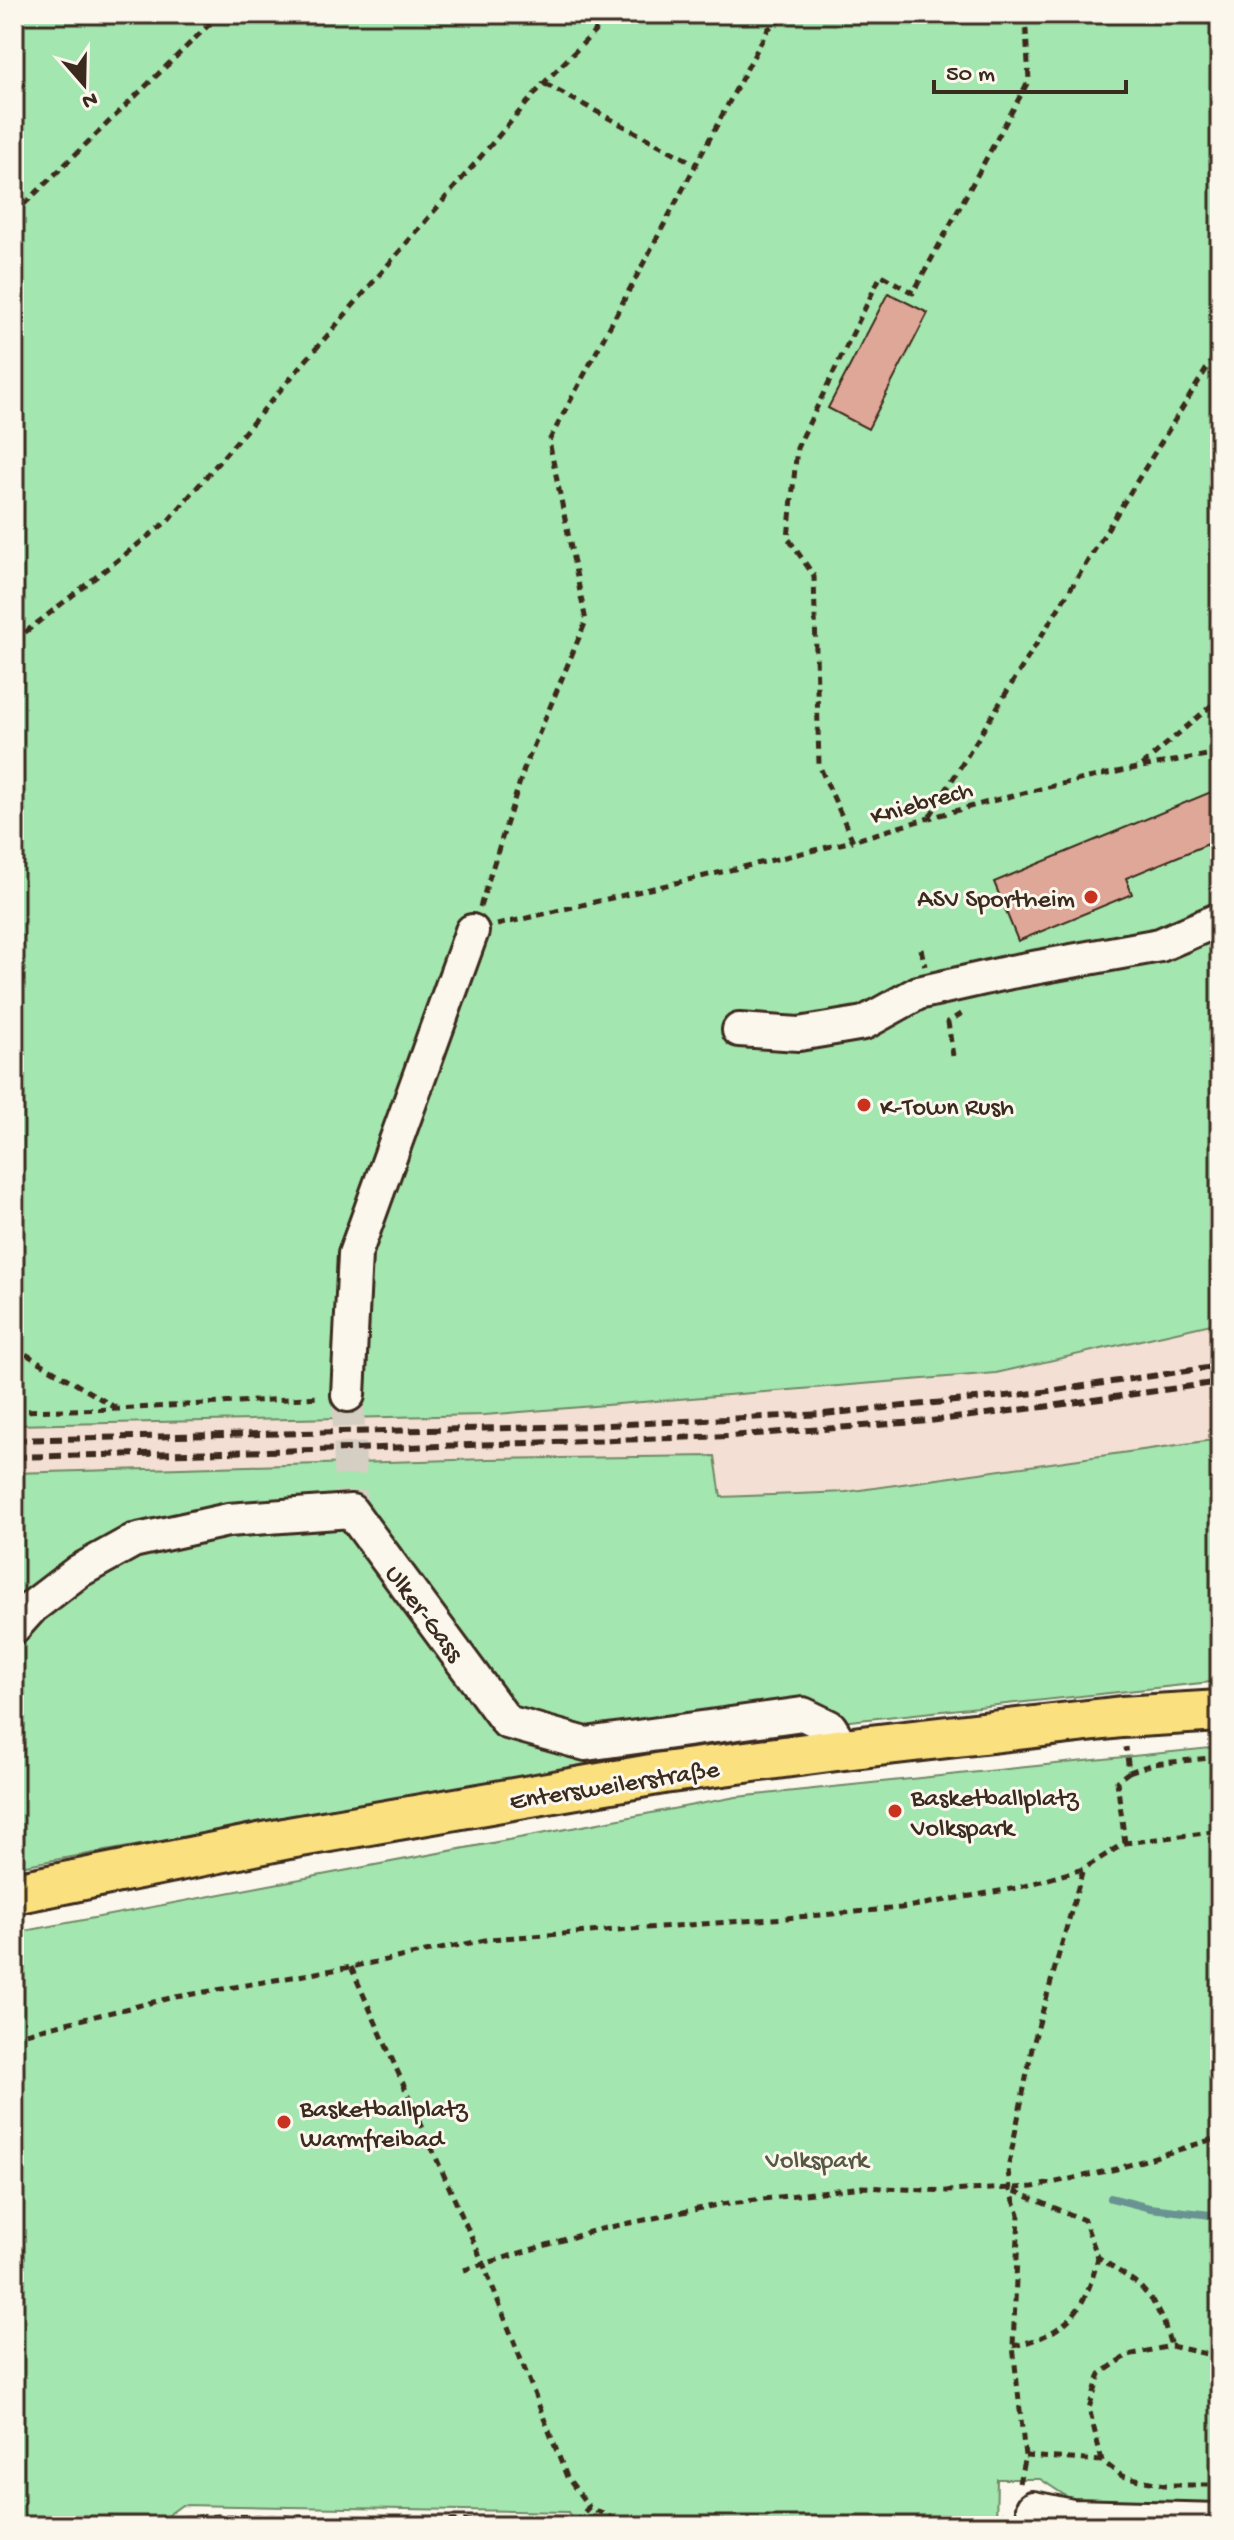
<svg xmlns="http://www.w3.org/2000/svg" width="1234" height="2540" viewBox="0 0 1234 2540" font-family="'Gochi Hand',sans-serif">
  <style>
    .built { fill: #f3dfd3 }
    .green { fill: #a4e6af; stroke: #708866; stroke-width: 2 }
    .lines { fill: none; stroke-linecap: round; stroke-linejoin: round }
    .stream { stroke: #699392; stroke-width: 8 }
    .building { fill: #dfa798; stroke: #3b2a1e; stroke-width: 2 }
    .minor-tunnel { stroke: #d5cec3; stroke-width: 32; stroke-dasharray: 32 16; stroke-linecap: butt }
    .minor-casing { stroke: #3b2a1e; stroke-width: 38 }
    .major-casing { stroke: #3b2a1e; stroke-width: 46 }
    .path { stroke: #3b2a1e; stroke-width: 5; stroke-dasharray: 8 6; stroke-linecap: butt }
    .minor { stroke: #fbf7ec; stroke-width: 32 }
    .major { stroke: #fbe080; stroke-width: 40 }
    .rail { stroke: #3b2a1e; stroke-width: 6; stroke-dasharray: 12 6; stroke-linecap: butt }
    .poi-dot { fill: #c8321e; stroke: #fbf7ec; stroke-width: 3 }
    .labels { text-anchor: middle; stroke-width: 6; stroke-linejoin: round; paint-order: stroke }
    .street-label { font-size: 26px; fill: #3b2a1e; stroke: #fbf7ec }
    .poi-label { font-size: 26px; fill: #3b2a1e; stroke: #fbf7ec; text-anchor: start }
    .park-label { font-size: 26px; fill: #555942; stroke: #fbf7ec }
  </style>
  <rect width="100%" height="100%" fill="#fbf7ec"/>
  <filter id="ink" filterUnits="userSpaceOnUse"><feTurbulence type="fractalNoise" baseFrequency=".0125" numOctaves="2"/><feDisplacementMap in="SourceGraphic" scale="16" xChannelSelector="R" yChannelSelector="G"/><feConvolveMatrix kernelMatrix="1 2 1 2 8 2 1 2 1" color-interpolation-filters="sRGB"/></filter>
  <g filter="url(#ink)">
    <path class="built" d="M1220,1322V1439L846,1492L720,1497L714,1456L488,1459L14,1473V1425L484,1415L996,1373Z"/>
    <g class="green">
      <path d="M14,14H1220V1322L996,1373L484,1415L14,1425Z"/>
      <path d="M1220,1439V1681L776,1729L478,1786L14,1867V1473L488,1459L715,1456L721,1497L846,1492Z"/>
      <path d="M1220,1747V2503L1075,2502L1040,2479H997L996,2526H576L568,2512L182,2505L153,2526H14V1933L736,1797Z"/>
    </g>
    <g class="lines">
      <path class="stream" d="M1111,2198L1150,2208L1220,2216"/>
    </g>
    <g class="building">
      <path d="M888,293L928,313L868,429L828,408Z"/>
      <path d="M1211,792L1220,814V839L1126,878L1132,894L1018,941L994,882Z"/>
    </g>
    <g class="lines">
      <path class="minor-tunnel" d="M348,1395L351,1511"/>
      <g class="minor-casing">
        <g id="minor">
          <path d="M739,1030L799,1034L864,1023L918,993L1011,972L1160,945L1220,919"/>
          <path d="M348,1395L355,1254L472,931"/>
          <path d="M14,1627L32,1607L79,1571L133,1541L228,1520L351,1511L507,1722L586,1744L803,1714L830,1727L844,1749"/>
          <path d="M1033,2508L1072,2516L1220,2520"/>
        </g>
      </g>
      <g class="major-casing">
        <path id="major" d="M14,1893L289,1838L663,1773L844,1749L1122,1717L1220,1711"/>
      </g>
      <g class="path">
        <path d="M1025,14L1029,80L913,293L881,275L797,448L788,538L814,576L819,765L853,841C973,803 1096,773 1220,753"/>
        <path d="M545,84L695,164"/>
        <path d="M14,214L220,14"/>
        <path d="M14,641L169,520L544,83L612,14"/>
        <path d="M1142,765L1220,698"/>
        <path d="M930,816L1220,347"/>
        <path d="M480,907L524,769L586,621L549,441L768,29L789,14"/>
        <path d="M497,925L853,841"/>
        <path d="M921,949L925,966"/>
        <path d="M953,1056L948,1022L962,1013"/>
        <path d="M14,1347L116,1408"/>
        <path d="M14,1411L119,1409L321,1397"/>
        <path d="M1129,1772L1153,1764L1220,1757"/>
        <path d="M1125,1843L1117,1781L1129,1772L1126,1747"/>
        <path d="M351,1967L483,2263L567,2477L589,2507"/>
        <path d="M14,2031L17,2035L170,1998L351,1967L490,1939L786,1918L901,1908L1017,1888L1083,1869L1125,1843L1220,1831"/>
        <path d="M14,2050L17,2035"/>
        <path d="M1014,2191L1084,2220L1098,2257L1138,2284L1152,2300L1164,2323L1171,2346"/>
        <path d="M464,2270L596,2230L722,2204L862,2187L947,2191L1033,2187L1116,2169L1220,2137"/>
        <path d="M1013,2346C1067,2334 1086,2310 1098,2257"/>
        <path d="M1025,2456L1102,2461L1122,2476L1164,2485H1220"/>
        <path d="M1102,2461L1089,2408L1100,2374L1128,2355L1171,2346L1220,2357"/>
        <path d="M1019,2483L1025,2456L1013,2346L1019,2214L1010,2190L1008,2169L1032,2048L1083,1870"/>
        <path d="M172,2526L183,2518L219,2516L574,2523L589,2507L627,2525L714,2526"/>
        <path d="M987,2526L1006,2512"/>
      </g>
      <use href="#minor" class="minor"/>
      <use href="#major" class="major"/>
      <g class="rail">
        <path d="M14,1440L589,1426L823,1414L1036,1393L1220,1366"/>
        <path d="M14,1457L353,1449L729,1436L930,1421L1043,1407L1220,1382"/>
      </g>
    </g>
  </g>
  <g class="poi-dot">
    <circle cx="1091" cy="897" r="8"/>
    <circle cx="864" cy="1105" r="8"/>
    <circle cx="895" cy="1811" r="8"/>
    <circle cx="284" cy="2122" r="8"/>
  </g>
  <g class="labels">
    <g class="street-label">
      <text transform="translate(921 801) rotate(-16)" y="9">Kniebrech</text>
      <text transform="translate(426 1612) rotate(53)" y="9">Ulker-Gass</text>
      <text transform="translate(614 1783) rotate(-9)" y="9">Entersweilerstraße</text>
    </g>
    <g class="poi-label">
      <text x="1075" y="906" text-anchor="end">ASV Sportheim</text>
      <text x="880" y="1114">K-Town Rush</text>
      <text x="911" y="1805">Basketballplatz<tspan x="911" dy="30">Volkspark</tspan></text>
      <text x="300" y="2116">Basketballplatz<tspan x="300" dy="30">Warmfreibad</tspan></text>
    </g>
    <g class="park-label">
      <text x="817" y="2167">Volkspark</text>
    </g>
  </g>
  <rect width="1234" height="2540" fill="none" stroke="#fbf7ec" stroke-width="48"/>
  <rect x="24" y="24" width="1186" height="2492" fill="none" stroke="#3b2a1e" stroke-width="3" filter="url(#ink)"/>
  <g transform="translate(84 84) rotate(160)" stroke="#fbf7ec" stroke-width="6" paint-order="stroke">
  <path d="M0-6L14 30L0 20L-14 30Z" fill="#3b2a1e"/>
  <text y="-12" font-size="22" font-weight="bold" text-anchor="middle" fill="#3b2a1e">N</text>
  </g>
  <path d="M934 80v12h192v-12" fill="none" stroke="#3b2a1e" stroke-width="4"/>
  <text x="946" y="80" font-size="24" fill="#3b2a1e" stroke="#fbf7ec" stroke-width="6" paint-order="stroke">50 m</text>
</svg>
